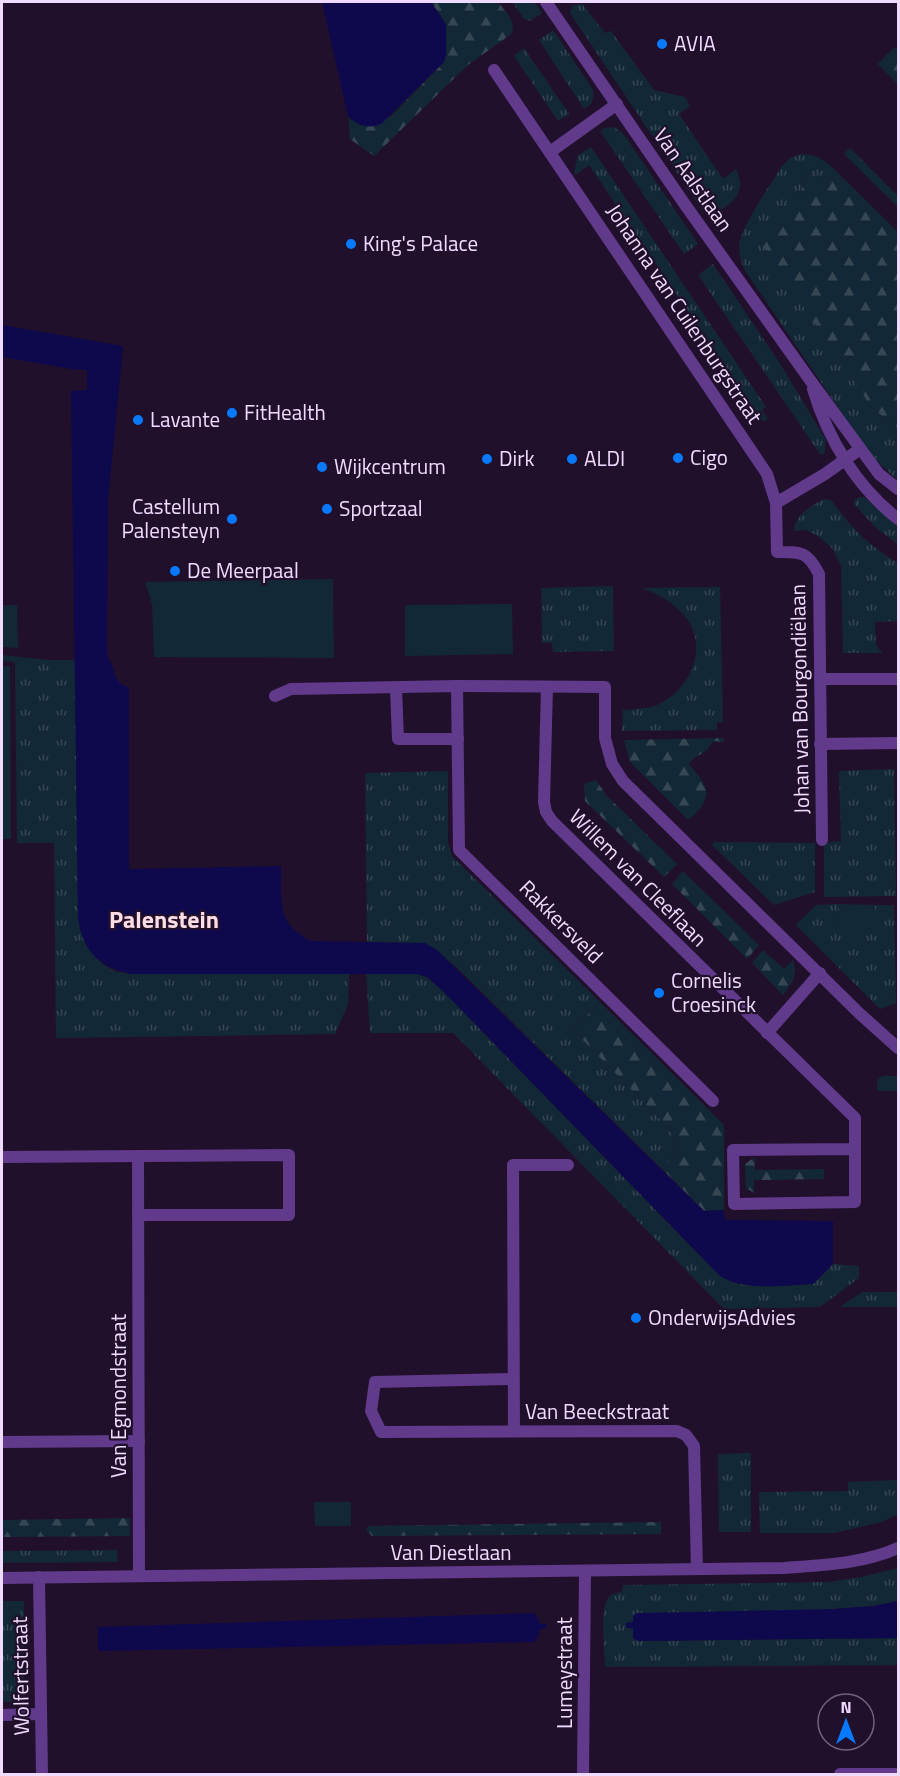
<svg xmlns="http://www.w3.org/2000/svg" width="900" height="1776" viewBox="0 0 900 1776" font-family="'Titillium Web',sans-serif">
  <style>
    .grass { fill: url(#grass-tufts) }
    .forest { fill: url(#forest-firs) }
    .park { fill: #132836 }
    .water { fill: #0e094c }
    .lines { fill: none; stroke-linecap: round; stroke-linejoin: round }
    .minor { stroke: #613a8c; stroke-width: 12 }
    .tertiary { stroke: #613a8c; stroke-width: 12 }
    .poi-dot { fill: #0779ff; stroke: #21102c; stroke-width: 2 }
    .labels { text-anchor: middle; stroke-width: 4.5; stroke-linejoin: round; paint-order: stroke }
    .poi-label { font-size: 21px; fill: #efdbff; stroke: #21102c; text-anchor: start }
    .street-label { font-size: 21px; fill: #efdbff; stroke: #21102c }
    .quarter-label { font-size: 24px; font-weight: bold; fill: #ffdde4; stroke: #21102c }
  </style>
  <defs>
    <pattern id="grass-tufts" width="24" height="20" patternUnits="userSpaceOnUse" patternTransform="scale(1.5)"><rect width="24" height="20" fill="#132836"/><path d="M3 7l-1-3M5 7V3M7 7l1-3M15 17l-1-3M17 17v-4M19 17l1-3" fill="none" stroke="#364754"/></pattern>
    <pattern id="forest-firs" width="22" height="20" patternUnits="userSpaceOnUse" patternTransform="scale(1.5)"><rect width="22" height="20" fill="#132836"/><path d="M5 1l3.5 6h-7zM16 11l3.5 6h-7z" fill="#364754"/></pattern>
  </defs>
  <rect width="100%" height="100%" fill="#21102c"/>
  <g class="grass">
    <path d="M512,2H534L542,13L530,21L524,19Z"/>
    <path d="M582,4L605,33L611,31L654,90L685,97L690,106L679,114L723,179L736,169C747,193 733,204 713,214L702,210L570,13L573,5Z"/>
    <path d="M553,30L593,90C594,99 593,104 584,109L539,40Z"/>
    <path d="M524,48L569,114L558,121L514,56Z"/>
    <path d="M612,127L619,130L625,136L698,244L684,254L600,131L605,128Z"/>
    <path d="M591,147L766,407L762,410L768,419L763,422L589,165L575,175L574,173L578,155Z"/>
    <path d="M803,154C824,156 831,166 845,180L807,174L797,201L775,220L772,231L872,408L898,428V481L873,457L858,437L744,269C741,261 739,253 739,246C741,226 771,184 782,166L790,158Z"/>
    <path d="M713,264L781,365L826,440L824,454H820L698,275Z"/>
    <path d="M859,497H864L898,526V544L876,528L854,504L855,500Z"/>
    <path d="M823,499L831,500C851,528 869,546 898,563V621L875,622L876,645L882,653H843L841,566L833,549L818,536L806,530L794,531C795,514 811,507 823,499Z"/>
    <path d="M613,586L614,651L553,652L552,643H542L541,588Z"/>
    <path d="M720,587L723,722H717V730L622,731L623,710C633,709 646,709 655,706C694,689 713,640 678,609C668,599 654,593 642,588Z"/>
    <path d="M2,655L47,660H75L78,917L101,963L114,971L131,974H349L348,1004L335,1034L56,1038L54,843H17L15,662L2,661Z"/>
    <path d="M894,769L896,896L824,897V843L841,841L839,771Z"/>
    <path d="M448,771V843L452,856L600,1002L573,1030L665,1124C679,1144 679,1151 663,1170L453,964L425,943H367L365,773Z"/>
    <path d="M715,842L815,843V892L774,905L712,845Z"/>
    <path d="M839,904V932H874L875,905H894L896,1003L880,1009L796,925L816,905Z"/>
    <path d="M366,973L417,974L427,977L443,991L719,1275C743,1292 785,1285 813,1284L833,1264L859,1266V1278L820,1307L724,1309L453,1033H370Z"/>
    <path d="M882,1076H898V1091H877V1081Z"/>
    <path d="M862,1292H898V1307H840Z"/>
    <path d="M751,1453V1532H719L718,1454Z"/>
    <path d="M898,1480V1514L882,1522L834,1533H760L759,1492L848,1491V1482Z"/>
    <path d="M117,1550L118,1562L2,1563V1551Z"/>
    <path d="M898,1568V1601L874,1606L626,1623L633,1628L638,1641L898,1638V1665L605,1667C605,1652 599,1607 609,1597C612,1593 617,1593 622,1592L623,1585L829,1582L861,1577Z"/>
    <rect x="2" y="1601" width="22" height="101"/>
  </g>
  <g class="forest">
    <path d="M431,2H498C505,11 519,24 510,35L468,65L374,156L350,139L348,116L351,120L390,117L444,62L446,24Z"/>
    <path d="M895,47L898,50V84L878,64Z"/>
    <path d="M850,148L898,196V207L844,154Z"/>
    <path d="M807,174L845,180L898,232V428L872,408L760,242L772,231L775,209C800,204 799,196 807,174Z"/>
    <path d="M723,738L724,742L713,741C705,757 697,752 689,764C693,770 701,777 704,784C712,799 698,812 688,820L630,762L624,740Z"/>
    <path d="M596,780L606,795L677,864L664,877L585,801L584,784Z"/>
    <path d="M683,871L759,945L747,959L672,884Z"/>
    <path d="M763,950L784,969L793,960C798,975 792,983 783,995L752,963Z"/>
    <path d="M600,1002L724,1125V1210L704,1211L663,1170C679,1151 679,1144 665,1124L573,1030Z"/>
    <path d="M755,1157V1170L824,1169V1179L754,1180V1193L746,1188L745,1164Z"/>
    <path d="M130,1518V1536L2,1537V1520Z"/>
    <path d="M661,1522V1534L372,1536L366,1530L368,1526Z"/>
  </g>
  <g class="park">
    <path d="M333,579L334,658L154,657L152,604L145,582Z"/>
    <path d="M512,604L513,654L405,656V605Z"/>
    <path d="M2,605H17L18,648L2,647Z"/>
    <path d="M2,666H10L11,839H2Z"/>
    <path d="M839,904L875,905V932H838Z"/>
    <path d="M314,1502H351V1526H315Z"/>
  </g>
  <g class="water">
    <path d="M322,2H431L446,24V55L444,62L381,124C368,129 358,126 348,116Z"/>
    <path d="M2,325L123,346L108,501L107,647C107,655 108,658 112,665C116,676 115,684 129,687V869L281,866C282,903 275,922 311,941L425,943L437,950L704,1211L724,1210L725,1220L833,1221V1264L813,1284C785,1285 743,1292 719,1275L443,991L427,977L417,974H131C99,967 82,951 78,917L71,391L87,390V370L71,369L2,357Z"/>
    <path d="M898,1601V1638L638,1641L633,1638V1628H626V1623L633,1622V1616L636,1613L834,1609L874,1606Z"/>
    <path d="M534,1613L538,1618L540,1624H546V1629H540L538,1638L534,1642L98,1651V1627Z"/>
  </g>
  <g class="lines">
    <g class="minor">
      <path d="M494,70L767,474L776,503L777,552C801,552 807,551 819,574L822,840"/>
      <path d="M550,152L617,104"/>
      <path d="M776,503L825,474L860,449"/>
      <path d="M820,679H898"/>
      <path d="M457,686L605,687V738L612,764L623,781L860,1014L898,1048"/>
      <path d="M547,687L544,802L546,812L552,821L855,1118V1202L734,1204L733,1150L855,1149"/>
      <path d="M396,688L398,739H458"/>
      <path d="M275,696L291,689L457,686L459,850L713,1101"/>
      <path d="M820,744L898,743"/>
      <path d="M767,1033L820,973"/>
      <path d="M138,1156L139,1576"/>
      <path d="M2,1157L289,1155V1215H138"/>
      <path d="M512,1379L375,1382L371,1411L381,1432L677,1431L686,1435L694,1446L697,1569"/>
      <path d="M514,1431L513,1165H568"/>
      <path d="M2,1442L139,1441"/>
      <path d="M39,1577L42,1774"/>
      <path d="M2,1715L40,1714"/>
      <path d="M583,1774L585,1572"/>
      <path d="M840,1774H898"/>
    </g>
    <g class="tertiary">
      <path d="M546,2L686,206L810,380L879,474L898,489"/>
      <path d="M813,389C828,440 857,487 898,519"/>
      <path d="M2,1578L784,1568C823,1565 862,1564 898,1548"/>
    </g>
  </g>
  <g class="poi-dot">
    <circle cx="662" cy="44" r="6"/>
    <circle cx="351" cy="244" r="6"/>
    <circle cx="232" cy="413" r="6"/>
    <circle cx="138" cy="420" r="6"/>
    <circle cx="678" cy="458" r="6"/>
    <circle cx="487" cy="459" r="6"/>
    <circle cx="572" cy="459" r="6"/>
    <circle cx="322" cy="467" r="6"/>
    <circle cx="327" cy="509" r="6"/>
    <circle cx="232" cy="519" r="6"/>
    <circle cx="175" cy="571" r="6"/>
    <circle cx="659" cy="993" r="6"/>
    <circle cx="636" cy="1318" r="6"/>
  </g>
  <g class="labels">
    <g class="poi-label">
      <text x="674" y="51">AVIA</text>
      <text x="363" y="251">King's Palace</text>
      <text x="244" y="420">FitHealth</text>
      <text x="150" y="427">Lavante</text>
      <text x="690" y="465">Cigo</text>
      <text x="499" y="466">Dirk</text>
      <text x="584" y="466">ALDI</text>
      <text x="334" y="474">Wijkcentrum</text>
      <text x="220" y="514" text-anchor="end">Castellum<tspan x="220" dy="24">Palensteyn</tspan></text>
      <text x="339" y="516">Sportzaal</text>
      <text x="187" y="578">De Meerpaal</text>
      <text x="671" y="988">Cornelis<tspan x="671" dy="24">Croesinck</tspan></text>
      <text x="648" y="1325">OnderwijsAdvies</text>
    </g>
    <g class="street-label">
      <text transform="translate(693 180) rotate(55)" y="7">Van Aalstlaan</text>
      <text transform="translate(684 314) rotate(56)" y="7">Johanna van Cuilenburgstraat</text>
      <text transform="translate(800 699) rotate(-91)" y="7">Johan van Bourgondiëlaan</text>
      <text transform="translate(638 878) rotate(45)" y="7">Willem van Cleeflaan</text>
      <text transform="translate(561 922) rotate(45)" y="7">Rakkersveld</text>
      <text transform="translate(119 1396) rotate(-90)" y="7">Van Egmondstraat</text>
      <text x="597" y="1419">Van Beeckstraat</text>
      <text x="451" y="1560">Van Diestlaan</text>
      <text transform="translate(565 1673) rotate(-90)" y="7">Lumeystraat</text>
      <text transform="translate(21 1676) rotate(-91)" y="7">Wolfertstraat</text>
    </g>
    <g class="quarter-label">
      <text x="164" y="928">Palenstein</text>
    </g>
  </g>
  <rect width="900" height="1776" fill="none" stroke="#efdbff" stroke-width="6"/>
  <g transform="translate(846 1722)"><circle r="28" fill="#21102c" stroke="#736180" stroke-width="1.5"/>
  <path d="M0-4.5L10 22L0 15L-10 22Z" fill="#0779ff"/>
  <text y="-9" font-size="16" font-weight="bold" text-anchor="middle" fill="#efdbff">N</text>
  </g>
</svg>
